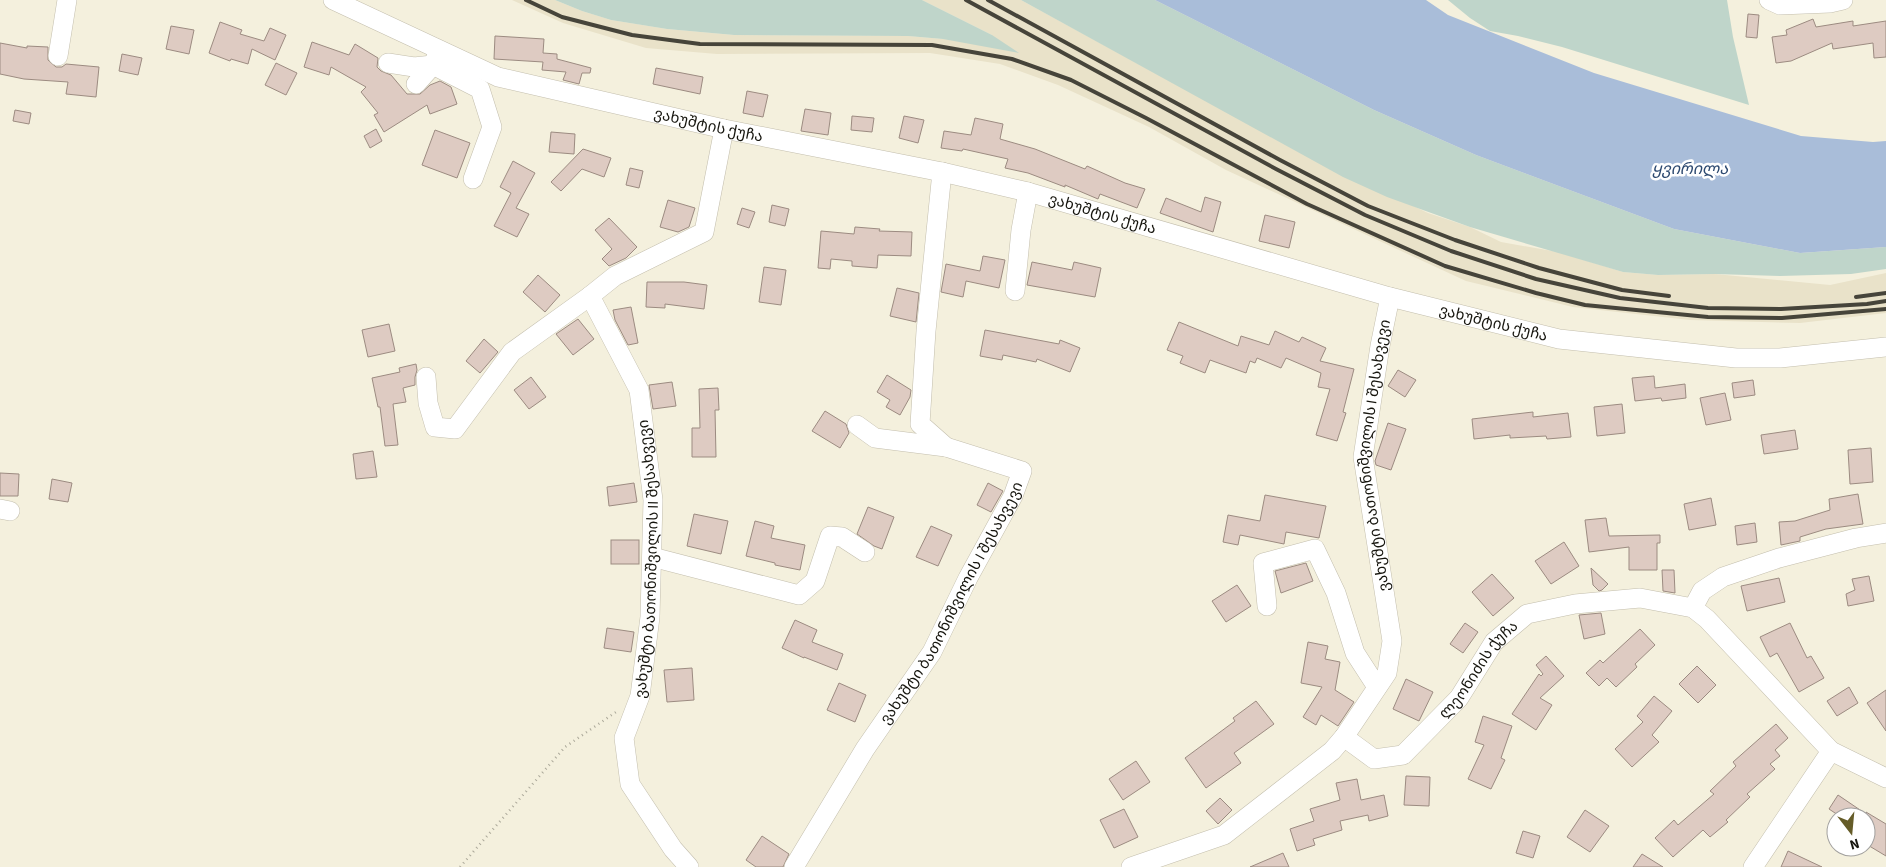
<svg xmlns="http://www.w3.org/2000/svg" width="1886" height="867" viewBox="0 0 1886 867" font-family="'Source Sans 3','Noto Sans Georgian',sans-serif">
  <style>
    .built { fill: #e9e2c9 }
    .green { fill: #bfd5ca }
    .water { fill: #a9bdd9 }
    .building { fill: #decbc2; stroke: #9c8b81 }
    .lines { fill: none; stroke-linecap: round; stroke-linejoin: round }
    .minor-casing { stroke: #c3bead; stroke-width: 20 }
    .path { stroke: #aba899; stroke-width: 2.5; stroke-dasharray: 1 4; stroke-linecap: butt }
    .minor { stroke: #fff; stroke-width: 19 }
    .rail { stroke: #46443a; stroke-width: 4 }
    .labels { text-anchor: middle; stroke-width: 5; stroke-linejoin: round; paint-order: stroke }
    .street-label { font-size: 15px; fill: #16150e; stroke: #fff }
    .water-label { font-size: 16px; font-style: italic; fill: #2b486f; stroke: #fff }
  </style>
  <rect width="100%" height="100%" fill="#f4f0dd"/>
  <path class="built" d="M512,0H555L582,11L611,20L667,29L734,35L908,36L943,39L992,35L922,0H1021L1293,148L1428,213L1470,227L1501,242L1558,252L1623,272L1658,275L1715,274L1830,285L1886,273V313L1800,323L1690,320L1573,307L1466,281L1226,170L1149,127L1058,85L1000,64L930,53L717,54L646,48L563,23Z"/>
  <g class="green">
    <path d="M555,0H922L992,35L1019,53L943,39L908,36L734,35L667,29L611,20L582,11Z"/>
    <path d="M1021,0H1155L1374,110L1476,155L1674,229L1800,253L1886,247V269L1851,274L1780,276L1715,274L1658,275L1623,272L1470,227L1387,197L1343,177Z"/>
    <path d="M1448,0H1727L1733,37L1749,105L1562,47L1518,36L1490,31L1470,18Z"/>
  </g>
  <path class="water" d="M1155,0H1426L1448,15L1594,73L1801,136L1873,142L1886,141V247L1800,253L1674,229L1476,155L1374,110Z"/>
  <g class="building">
    <path d="M1748,14L1759,15L1757,38L1746,37Z"/>
    <path d="M1813,19L1816,27L1853,21V26L1886,21V57L1874,58L1873,43L1833,49L1832,43L1791,61L1776,63L1772,37L1787,35L1786,30Z"/>
    <path d="M220,22L242,30L240,34L264,41L270,28L286,35L275,60L252,49L248,64L231,59L230,61L209,53Z"/>
    <path d="M171,26L194,30L189,54L166,49Z"/>
    <path d="M495,36L544,39L543,53L557,54V59L591,68L590,73H582L579,84L563,80L566,72L542,70L543,62L494,59Z"/>
    <path d="M312,42L349,55L355,44L378,58L377,67L381,71L391,75L407,94H420L430,85L440,81L451,87L457,104L430,114L427,105L384,132L374,115L378,113L361,92L366,87L331,67L329,75L304,67Z"/>
    <path d="M0,43L27,48V46L48,47V60L56,67H62L66,64L99,67L96,97L66,94L68,82L24,79L0,74Z"/>
    <path d="M122,54L142,58L138,75L119,71Z"/>
    <path d="M276,63L297,73L286,95L265,85Z"/>
    <path d="M656,68L703,77L700,94L653,84Z"/>
    <path d="M747,91L768,95L763,117L743,113Z"/>
    <path d="M805,109L831,113L828,135L801,131Z"/>
    <path d="M15,110L31,113L29,124L13,121Z"/>
    <path d="M852,116L874,118L872,132L851,130Z"/>
    <path d="M904,116L924,120L918,143L899,138Z"/>
    <path d="M975,118L1003,124L1000,139L1035,149L1085,169L1087,166L1125,183L1145,189L1137,208L1100,194L1098,199L1065,185V187L1028,173L1005,168L1008,159L963,149L962,151L941,148L944,131L971,135Z"/>
    <path d="M376,129L382,141L370,148L364,136Z"/>
    <path d="M435,130L470,143L457,178L422,165Z"/>
    <path d="M551,132L575,134L574,154L549,152Z"/>
    <path d="M583,149L611,158L604,177L582,169L561,191L551,182Z"/>
    <path d="M513,161L535,173L516,208L529,214L517,237L494,226L511,193L500,187Z"/>
    <path d="M630,168L643,171L639,188L626,185Z"/>
    <path d="M1205,197L1221,202L1213,232L1160,213L1166,198L1201,212Z"/>
    <path d="M668,200L695,208L689,227L678,232L660,227Z"/>
    <path d="M772,205L789,209L785,226L769,222Z"/>
    <path d="M742,208L755,212L749,228L737,224Z"/>
    <path d="M1265,215L1295,222L1289,248L1259,241Z"/>
    <path d="M609,218L637,247L626,258L609,266L602,259L612,249L595,230Z"/>
    <path d="M855,227L880,229L879,231L912,232L911,256L878,255L877,268L852,266V261L831,259L830,269L818,268L821,231L854,234Z"/>
    <path d="M983,256L1005,260L999,288L966,281L963,297L941,292L946,264L980,271Z"/>
    <path d="M1032,262L1072,270L1074,262L1101,268L1095,297L1027,285Z"/>
    <path d="M764,267L786,270L781,305L759,302Z"/>
    <path d="M538,275L560,295L545,312L523,292Z"/>
    <path d="M647,282H684L707,285L704,309L665,304V308L646,307Z"/>
    <path d="M897,288L919,293L916,322L890,316Z"/>
    <path d="M631,307L638,343L628,345L615,320L613,310Z"/>
    <path d="M578,319L594,339L573,355L556,334Z"/>
    <path d="M1179,322L1238,346L1241,336L1269,345L1275,331L1299,342L1302,337L1326,348L1320,361L1354,369L1343,412L1346,413L1337,441L1316,435L1330,389L1318,387L1321,373L1286,358L1281,368L1257,358L1255,363L1250,361L1246,373L1210,360L1205,373L1180,363L1183,356L1167,350Z"/>
    <path d="M389,324L395,351L368,357L362,330Z"/>
    <path d="M985,330L1059,344L1060,340L1080,348L1070,372L1037,359L1036,362L1003,355L1002,360L980,356Z"/>
    <path d="M484,339L498,352L480,373L466,361Z"/>
    <path d="M416,364L417,370L415,377V385L403,388L406,402L393,404L398,445L385,446L380,407H378L372,378L400,372L399,368Z"/>
    <path d="M1398,370L1416,380L1405,397L1388,386Z"/>
    <path d="M887,375L911,390L910,397L900,415L886,407L890,400L877,392Z"/>
    <path d="M1654,376L1655,388L1685,384L1686,398L1662,401L1661,398L1635,401L1632,378Z"/>
    <path d="M531,377L546,397L529,409L514,390Z"/>
    <path d="M1753,380L1755,395L1734,398L1732,383Z"/>
    <path d="M672,382L676,406L653,409L649,385Z"/>
    <path d="M718,388L719,410H715L716,457H692V428H700L699,389Z"/>
    <path d="M1725,393L1731,420L1706,425L1700,398Z"/>
    <path d="M1622,404L1625,433L1597,436L1594,407Z"/>
    <path d="M825,411L846,424L849,433L840,448L812,431Z"/>
    <path d="M1533,412V417L1568,413L1571,437L1547,439L1546,436L1510,438V435L1474,439L1472,419Z"/>
    <path d="M1388,423L1406,429L1391,470L1376,465L1375,461Z"/>
    <path d="M1795,430L1798,449L1764,454L1761,435Z"/>
    <path d="M1871,448L1873,482L1850,484L1848,450Z"/>
    <path d="M373,451L377,477L356,479L353,454Z"/>
    <path d="M0,473L19,474L18,496H0Z"/>
    <path d="M52,479L72,483L68,502L49,499Z"/>
    <path d="M634,483L637,502L609,506L607,487Z"/>
    <path d="M988,483L1003,491L991,512L977,505Z"/>
    <path d="M1858,494L1863,524L1826,529L1800,537V541L1781,545L1779,522L1795,521L1830,510L1829,499Z"/>
    <path d="M1265,495L1326,506L1319,538L1286,532L1284,544L1240,535L1238,545L1223,542L1228,515L1260,521Z"/>
    <path d="M1711,498L1716,525L1689,530L1684,504Z"/>
    <path d="M868,507L894,517L882,549L874,546L857,534Z"/>
    <path d="M694,514L728,521L721,554L687,546Z"/>
    <path d="M1606,518L1609,536L1660,535V543H1657V570H1629V547L1589,552L1585,520Z"/>
    <path d="M755,521L774,526L771,538L805,545L800,570L775,565V563L746,556Z"/>
    <path d="M1755,523L1757,542L1737,545L1735,526Z"/>
    <path d="M931,526L952,535L938,566L916,557Z"/>
    <rect x="611" y="540" width="28" height="24"/>
    <path d="M1564,542L1579,566L1551,584L1535,561Z"/>
    <path d="M1306,563L1313,581L1281,593L1275,571Z"/>
    <path d="M1591,568L1608,584L1602,590L1599,591L1593,585Z"/>
    <path d="M1662,570H1674L1675,593L1663,591Z"/>
    <path d="M1492,574L1514,598L1493,616L1472,592Z"/>
    <path d="M1869,576L1874,601L1848,606L1846,594L1855,590L1852,579Z"/>
    <path d="M1779,578L1785,602L1747,611L1741,586Z"/>
    <path d="M1237,585L1251,606L1226,622L1212,601Z"/>
    <path d="M1601,613L1605,634L1584,639L1579,615Z"/>
    <path d="M795,620L817,630L812,642L843,654L837,670L804,657V658L782,648Z"/>
    <path d="M1465,623L1478,632L1463,653L1450,644Z"/>
    <path d="M1790,623L1807,658L1811,656L1824,678L1799,692L1777,653L1770,657L1760,637Z"/>
    <path d="M607,628L634,632L631,652L604,648Z"/>
    <path d="M1640,629L1655,645L1635,664L1637,667L1616,687L1607,678L1599,686L1586,673L1600,660L1603,663Z"/>
    <path d="M1308,642L1328,646L1325,659L1340,662L1335,690L1354,702L1338,726L1321,715L1316,725L1303,717L1322,687L1301,683Z"/>
    <path d="M1546,656L1564,676L1540,698L1552,705L1536,730L1512,714L1539,674L1541,676L1543,674L1536,665Z"/>
    <path d="M1697,666L1716,685L1698,703L1679,684Z"/>
    <path d="M692,668L694,700L667,702L664,670Z"/>
    <path d="M1406,679L1433,692L1419,721L1393,709Z"/>
    <path d="M839,683L866,695L855,722L827,710Z"/>
    <path d="M1849,687L1858,703L1837,716L1827,701Z"/>
    <path d="M1886,690V731L1867,703Z"/>
    <path d="M1654,696L1672,711L1652,735L1659,742L1632,767L1615,749L1643,722L1637,716Z"/>
    <path d="M1256,701L1274,724L1234,753L1241,763L1206,788L1185,758L1235,721L1233,718Z"/>
    <path d="M1483,716L1512,726L1501,758L1505,760L1491,789L1468,779L1484,745L1475,742Z"/>
    <path d="M1776,724L1788,738L1775,750L1780,756L1770,764L1775,769L1747,794L1750,797L1726,820L1728,822L1710,837L1703,830L1673,857L1655,838L1674,820L1678,825L1714,794L1710,791L1736,766L1733,762Z"/>
    <path d="M1136,761L1150,782L1123,800L1109,779Z"/>
    <path d="M1406,776L1430,777L1429,806L1404,805Z"/>
    <path d="M1357,779L1361,800L1384,795L1388,816L1369,821L1368,815L1340,821L1342,830L1313,839L1315,845L1297,851L1290,829L1314,821L1310,809L1340,800L1336,783Z"/>
    <path d="M1838,795L1866,814V812L1886,824V856L1866,844V817H1841L1829,809Z"/>
    <path d="M1220,798L1232,810L1218,824L1206,811Z"/>
    <path d="M1124,809L1138,837L1114,848L1100,820Z"/>
    <path d="M1585,810L1609,826L1590,852L1567,837Z"/>
    <path d="M1523,831L1540,836L1533,858L1516,853Z"/>
    <path d="M762,836L789,854L783,867H756L746,860Z"/>
    <path d="M1788,851L1822,867H1781Z"/>
    <path d="M1283,853L1289,867H1250Z"/>
    <path d="M1642,854L1663,867H1633Z"/>
  </g>
  <g class="lines">
    <g class="minor-casing">
      <g id="minor">
        <path id="s1" d="M333,0L498,77L724,129L942,172L1028,192L1390,297L1559,339L1736,358H1780L1886,347"/>
        <path d="M1769,0L1780,5L1830,3L1843,0"/>
        <path d="M439,50L433,65L480,89L492,127L473,179"/>
        <path d="M58,56L67,0"/>
        <path d="M388,63L414,67L433,65L416,84"/>
        <path d="M1015,291L1021,230L1028,192"/>
        <path d="M426,377L428,403L435,427L455,429L512,352L590,296"/>
        <path d="M857,425L875,438L946,447"/>
        <path d="M0,509L10,511"/>
        <path d="M652,557L799,595L815,581L830,536L842,537L865,552"/>
        <path d="M1267,606L1263,563L1315,549L1336,593L1355,653L1377,687"/>
        <path d="M1693,608L1702,591L1723,577L1779,558L1856,538L1886,533"/>
        <path id="s2" d="M1344,737L1374,759L1403,755L1459,698L1494,642L1527,614L1575,604L1640,598L1693,608L1707,619L1831,751L1886,778"/>
        <path id="s3" d="M689,867L673,849L630,784L624,738L640,696L650,617L653,500L639,390L590,296L615,276L704,232L724,129"/>
        <path id="s4" d="M794,867L865,749L932,652L968,578L1013,496L1022,471L946,447L920,424L926,331L942,172"/>
        <path id="s5" d="M1131,867L1224,835L1332,751L1344,737L1387,673L1392,641L1363,457L1380,346L1390,297"/>
        <path d="M1753,867L1831,751"/>
      </g>
    </g>
    <path class="path" d="M460,867L565,747L616,712"/>
    <use href="#minor" class="minor"/>
    <g class="rail">
      <path d="M526,0L562,17L632,35L700,44L932,45L1012,59L1071,80L1146,118L1307,204L1445,266L1536,293L1585,305L1708,317L1782,318L1886,309"/>
      <path d="M966,0L1276,169L1365,215L1451,251L1536,279L1620,298L1708,308L1781,309L1867,304L1886,301"/>
      <path d="M988,0L1280,160L1368,206L1455,240L1539,268L1622,290L1669,296"/>
      <path d="M1856,297L1886,293"/>
    </g>
  </g>
  <g class="labels">
    <g class="street-label">
      <text dy="5" stroke="none"><textPath href="#s1" startOffset="398">ვახუშტის ქუჩა</textPath></text>
      <text dy="5" stroke="none"><textPath href="#s1" startOffset="802">ვახუშტის ქუჩა</textPath></text>
      <text dy="5" stroke="none"><textPath href="#s1" startOffset="1208">ვახუშტის ქუჩა</textPath></text>
      <text dy="5" stroke="none"><textPath href="#s5" startOffset="551">ვახუშტი ბათონიშვილის I შესახვევი</textPath></text>
      <text dy="5" stroke="none"><textPath href="#s3" startOffset="331">ვახუშტი ბათონიშვილის II შესახვევი</textPath></text>
      <text dy="5" stroke="none"><textPath href="#s4" startOffset="308">ვახუშტი ბათონიშვილის I შესახვევი</textPath></text>
      <text dy="5" stroke="none"><textPath href="#s2" startOffset="181">ლეონიძის ქუჩა</textPath></text>
    </g>
    <g class="water-label">
      <text x="1690" y="174">ყვირილა</text>
    </g>
  </g>
  <g transform="translate(1851 832) rotate(164)"><circle r="24" fill="#ffffff" stroke="#a2a19f"/>
  <path d="M0-4L9 19L0 12L-9 19Z" fill="#655c28"/>
  <text y="-8" font-size="14" font-weight="bold" text-anchor="middle" fill="#16150e">N</text>
  </g>
</svg>
